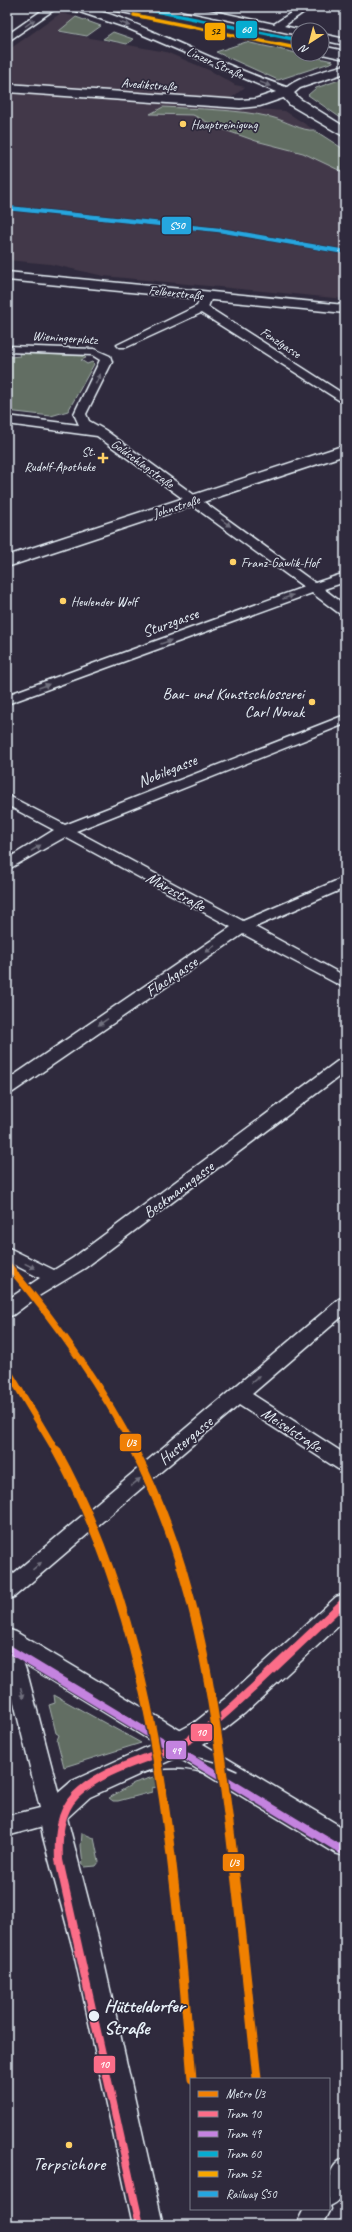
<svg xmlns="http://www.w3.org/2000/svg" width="352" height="2232" viewBox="0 0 352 2232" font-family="Caveat,sans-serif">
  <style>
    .built { fill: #423848 }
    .green { fill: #626e63; stroke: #a5b0ae }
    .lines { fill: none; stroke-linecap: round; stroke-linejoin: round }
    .minor-casing { stroke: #e8f1f8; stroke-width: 3 }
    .tertiary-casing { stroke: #e8f1f8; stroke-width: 3 }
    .secondary-casing { stroke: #e8f1f8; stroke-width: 3 }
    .minor { fill: #2f2a3d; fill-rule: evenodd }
    .tertiary { fill: #2f2a3d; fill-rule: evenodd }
    .secondary { fill: #2f2a3d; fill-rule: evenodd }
    .tram { stroke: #e8f1f8; stroke-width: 1.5 }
    .rail-1-casing { stroke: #2f2a3d; stroke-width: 6 }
    .rail-1 { stroke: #25a6df; stroke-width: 4.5 }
    .tram-1-casing { stroke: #2f2a3d; stroke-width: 10 }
    .tram-2-casing { stroke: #2f2a3d; stroke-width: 10 }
    .tram-3-casing { stroke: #2f2a3d; stroke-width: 5.5 }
    .tram-4-casing { stroke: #2f2a3d; stroke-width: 5.5 }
    .tram-1 { stroke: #fb6d88; stroke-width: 8 }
    .tram-2 { stroke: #c483df; stroke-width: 8 }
    .tram-3 { stroke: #06acd0; stroke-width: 3.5 }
    .tram-4 { stroke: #f7a600; stroke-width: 3.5 }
    .metro-1-far1-casing { stroke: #2f2a3d; stroke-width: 10 }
    .metro-1-casing { stroke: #2f2a3d; stroke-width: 12 }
    .metro-1-far1 { stroke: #f08006; stroke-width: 7 }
    .metro-1 { stroke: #f08006; stroke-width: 9 }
    .oneway { fill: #70707e }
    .poi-dot { fill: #ffd166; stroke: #2f2a3d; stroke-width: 1.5 }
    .stop-dot { fill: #e8f1f8; stroke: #2f2a3d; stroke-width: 1.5 }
    .labels { text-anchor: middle; stroke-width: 3.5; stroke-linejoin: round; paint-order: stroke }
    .far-street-label { font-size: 13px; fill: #e8f1f8; stroke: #2f2a3d }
    .far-poi-label { font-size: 13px; fill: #e8f1f8; stroke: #2f2a3d; text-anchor: start }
    .street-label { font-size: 16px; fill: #e8f1f8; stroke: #2f2a3d }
    .poi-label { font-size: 16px; fill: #e8f1f8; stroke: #2f2a3d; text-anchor: end }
    .near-stop-label { font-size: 19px; font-weight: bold; fill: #e8f1f8; stroke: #2f2a3d; text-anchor: start }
    .near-poi-label { font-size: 19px; fill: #e8f1f8; stroke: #2f2a3d }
    .line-badge { stroke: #2f2a3d; stroke-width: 1.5 }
    .badge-label { font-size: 11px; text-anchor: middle; font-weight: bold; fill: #fff }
    .pale-badge-label { font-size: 11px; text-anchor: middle; font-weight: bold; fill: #111 }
  </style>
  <rect width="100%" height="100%" fill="#2f2a3d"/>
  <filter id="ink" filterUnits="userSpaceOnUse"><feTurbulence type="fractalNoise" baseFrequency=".025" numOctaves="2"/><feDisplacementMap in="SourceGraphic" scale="8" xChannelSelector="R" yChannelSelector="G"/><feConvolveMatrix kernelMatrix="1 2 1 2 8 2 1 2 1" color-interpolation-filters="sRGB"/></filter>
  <g filter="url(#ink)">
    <g class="built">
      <path d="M61,13L76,17L58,32L166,52L211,71L235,85L245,87L229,100L7,85V51Z"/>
      <path d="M7,92L285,111L345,150V299L104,276L50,264L7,260Z"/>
    </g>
    <g class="green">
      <path d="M76,17L101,26L87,36L59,31Z"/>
      <path d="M113,32L133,39L127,44L103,39Z"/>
      <path d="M246,42L333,61V62L278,80L216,52Z"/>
      <path d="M345,78V121L308,95L316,88Z"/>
      <path d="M163,107C199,109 235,109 271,117C284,120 304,132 314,130L345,150V173L303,153L256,141L219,128L193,115L150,114Z"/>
      <path d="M21,353L84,356L86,358L81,360L87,364L92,362L94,364L68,411L51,416L7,411V355L10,357L20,356L19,354Z"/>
      <path d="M54,1695L141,1743L64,1767L57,1740L59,1735L56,1733L49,1705L55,1703Z"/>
      <path d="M163,1774L166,1785L152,1788V1792L118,1801H113L109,1798L134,1783Z"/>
      <path d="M82,1833L94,1838L99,1862L96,1866L85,1867L83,1865L81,1846Z"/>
    </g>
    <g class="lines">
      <g class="minor-casing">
        <g id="minor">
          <path d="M47,7H58L7,42V35Z"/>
          <path d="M177,7H195L274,24L300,7H311L284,26L301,30H298V35L182,10Z"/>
          <path d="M322,34L345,39V45L322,40Z"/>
          <path d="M206,294L212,297L208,307L345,395V404L201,313L127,347H119L117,345L197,306L202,295Z"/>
          <path d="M7,346L94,349L110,356L112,362L86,414L89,421L105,430L315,583L345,573V582L324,589L345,605V615L340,614L312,593L7,704V695L304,587L97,436L7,424V416L79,425L74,414L100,360L92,355L7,352Z"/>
          <path d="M345,715V724L76,831L243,921L345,877V888L255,927L345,976V988L243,934L13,1092L7,1094V1080L231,927L65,837L7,870V859L54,830L7,805V795L65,825Z"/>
          <path d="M345,1059V1072L85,1268L37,1297L13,1315L7,1317V1300L40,1278L7,1261V1247L54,1270L73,1258L339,1060Z"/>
          <path d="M345,1297V1314L252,1394L345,1454V1471L338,1469L239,1405L14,1597L7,1599V1579L339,1299Z"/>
          <path d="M7,1634L14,1636L28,1676L64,1814L61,1821L7,1836V1816L40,1808L7,1674Z"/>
          <path d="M345,2158C345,2176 350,2198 330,2206L331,2209L323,2225H296L304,2209H329C329,2189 324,2167 345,2158Z"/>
        </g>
      </g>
      <g class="tertiary-casing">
        <g id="tertiary">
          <path d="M69,7C102,7 135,24 165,37C207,55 249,75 292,89L294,92L292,95L260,106L240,108L7,92V84L240,100L255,99L276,92L127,28L71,9Z"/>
          <path d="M106,7H129L298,42V48L112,10Z"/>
          <path d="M322,46L345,51V59L322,54Z"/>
          <path d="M345,1594V1620L245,1713L212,1739L180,1756L90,1797L67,1818L101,1949L163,2225H133L73,1949L43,1837L39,1814L43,1806L72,1781L162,1740L194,1723L227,1697L336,1597Z"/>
        </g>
      </g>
      <g class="secondary-casing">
        <g id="secondary">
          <path d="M345,65V73L300,88L294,93L300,99L345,127V137L290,105L282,96C282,80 331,69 345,65Z"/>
          <path d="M7,272L345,305V313L7,280Z"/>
          <path d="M345,445V455L7,567V556Z"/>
          <path d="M7,1629L16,1632L345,1829V1856L335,1853L7,1653Z"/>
        </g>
      </g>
      <use href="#minor" class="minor"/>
      <use href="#tertiary" class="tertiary"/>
      <use href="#secondary" class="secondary"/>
      <g class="tram">
        <path d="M139,1761C174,1752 205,1755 237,1771"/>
        <path d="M139,1774C175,1765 197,1768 231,1784"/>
      </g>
      <g class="rail-1-casing">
        <path id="rail-1" d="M7,208L219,230L345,252"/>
      </g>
      <use href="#rail-1" class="rail-1"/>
      <g class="tram-1-casing">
        <path id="tram-1" d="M140,2225L59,1860C58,1837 59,1812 76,1795C109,1763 159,1759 197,1735C218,1722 235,1704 253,1688C284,1659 314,1630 345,1601"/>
      </g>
      <g class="tram-2-casing">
        <path id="tram-2" d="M7,1648L345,1852"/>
      </g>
      <g class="tram-3-casing">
        <path id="tram-3" d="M136,7L298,40"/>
      </g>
      <g class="tram-4-casing">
        <path id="tram-4" d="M134,15L296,48"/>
      </g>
      <use href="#tram-1" class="tram-1"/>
      <use href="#tram-2" class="tram-2"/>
      <use href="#tram-3" class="tram-3"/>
      <use href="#tram-4" class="tram-4"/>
      <g class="metro-1-far1-casing">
        <g id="metro-1-far1">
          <path d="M7,1264C56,1322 100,1383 135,1451"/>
          <path d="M7,1369L56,1451"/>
        </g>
      </g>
      <g class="metro-1-casing">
        <g id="metro-1">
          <path d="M56,1450C161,1638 174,1869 192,2079"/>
          <path d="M134,1450C194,1566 212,1686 228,1815C239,1903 248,1991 257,2079"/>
        </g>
      </g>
      <use href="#metro-1-far1" class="metro-1-far1"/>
      <use href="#metro-1" class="metro-1"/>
    </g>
    <defs><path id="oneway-solid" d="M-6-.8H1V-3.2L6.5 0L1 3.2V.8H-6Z"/></defs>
    <g class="oneway">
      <use href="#oneway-solid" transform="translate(30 23) rotate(-35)"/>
      <use href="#oneway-solid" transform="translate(125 24) rotate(19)"/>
      <use href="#oneway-solid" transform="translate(265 84) rotate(22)"/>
      <use href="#oneway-solid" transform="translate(98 379) rotate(-64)"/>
      <use href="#oneway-solid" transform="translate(226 523) rotate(36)"/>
      <use href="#oneway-solid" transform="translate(288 597) rotate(-20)"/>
      <use href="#oneway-solid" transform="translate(166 642) rotate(-20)"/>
      <use href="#oneway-solid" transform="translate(44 686) rotate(-20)"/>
      <use href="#oneway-solid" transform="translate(36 848) rotate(-32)"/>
      <use href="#oneway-solid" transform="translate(210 949) rotate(146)"/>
      <use href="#oneway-solid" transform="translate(103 1022) rotate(146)"/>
      <use href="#oneway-solid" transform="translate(30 1266) rotate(26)"/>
      <use href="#oneway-solid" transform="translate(256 1379) rotate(-41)"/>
      <use href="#oneway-solid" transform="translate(136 1482) rotate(-40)"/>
      <use href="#oneway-solid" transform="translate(37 1566) rotate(-40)"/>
      <use href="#oneway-solid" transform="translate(22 1693) rotate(76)"/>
    </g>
  </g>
  <g class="poi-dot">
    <circle cx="183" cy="124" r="4"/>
    <path d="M101 452h4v4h4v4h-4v4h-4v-4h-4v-4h4z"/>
    <circle cx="233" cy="562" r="4"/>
    <circle cx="63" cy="601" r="4"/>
    <circle cx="312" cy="702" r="4"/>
    <circle cx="69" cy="2145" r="4"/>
  </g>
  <circle class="stop-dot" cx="94" cy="2016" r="6"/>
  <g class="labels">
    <g class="far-street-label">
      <text transform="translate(215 62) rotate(24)" y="5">Linzer Straße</text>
      <text transform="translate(149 84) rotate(4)" y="5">Avedikstraße</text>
      <text transform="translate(176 292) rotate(6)" y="5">Felberstraße</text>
      <text transform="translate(65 337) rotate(4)" y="5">Wieningerplatz</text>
      <text transform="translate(281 342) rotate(33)" y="5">Fenzlgasse</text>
      <text transform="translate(143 463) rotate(36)" y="5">Goldschlagstraße</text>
      <text transform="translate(176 506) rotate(-18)" y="5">Johnstraße</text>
    </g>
    <g class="far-poi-label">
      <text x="191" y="129">Hauptreinigung</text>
      <text x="95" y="456" text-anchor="end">St.<tspan x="95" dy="15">Rudolf-Apotheke</tspan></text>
      <text x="241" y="567">Franz-Gawlik-Hof</text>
      <text x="71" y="606">Heulender Wolf</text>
    </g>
    <g class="street-label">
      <text transform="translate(170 622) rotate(-20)" y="6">Sturzgasse</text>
      <text transform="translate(167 770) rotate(-22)" y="6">Nobilegasse</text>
      <text transform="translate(176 891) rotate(29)" y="6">Märzstraße</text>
      <text transform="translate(171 976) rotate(-34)" y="6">Flachgasse</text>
      <text transform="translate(178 1189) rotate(-37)" y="6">Beckmanngasse</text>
      <text transform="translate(292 1429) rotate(33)" y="6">Meiselstraße</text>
      <text transform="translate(185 1440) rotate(-40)" y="6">Hustergasse</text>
    </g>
    <g class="poi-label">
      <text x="304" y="699">Bau- und Kunstschlosserei<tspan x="304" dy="18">Carl Novak</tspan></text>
    </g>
    <g class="near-stop-label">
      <text x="104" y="2012">Hütteldorfer<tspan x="104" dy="22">Straße</tspan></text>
    </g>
    <g class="near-poi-label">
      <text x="69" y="2170">Terpsichore</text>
    </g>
  </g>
  <g class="line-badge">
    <rect x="235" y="20" width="23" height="19" rx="4" fill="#06acd0"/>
    <rect x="204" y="22" width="22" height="19" rx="4" fill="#f7a600"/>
    <rect x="161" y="216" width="31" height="19" rx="4" fill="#25a6df"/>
    <rect x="119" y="1433" width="23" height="19" rx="4" fill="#f08006"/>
    <rect x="190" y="1723" width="23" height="19" rx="4" fill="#fb6d88"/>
    <rect x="165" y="1740" width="22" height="20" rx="4" fill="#c483df"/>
    <rect x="222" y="1853" width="23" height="19" rx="4" fill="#f08006"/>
    <rect x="93" y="2055" width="23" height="19" rx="4" fill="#fb6d88"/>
  </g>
  <g class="badge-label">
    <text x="246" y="33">60</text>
    <text x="177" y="229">S50</text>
    <text x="131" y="1446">U3</text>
    <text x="201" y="1736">10</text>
    <text x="176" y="1754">49</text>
    <text x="234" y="1866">U3</text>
    <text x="104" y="2068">10</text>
  </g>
  <g class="pale-badge-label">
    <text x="215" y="35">52</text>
  </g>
  <rect width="352" height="2232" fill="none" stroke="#2f2a3d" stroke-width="24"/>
  <rect x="12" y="12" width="328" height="2208" fill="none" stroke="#e8f1f8" stroke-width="1.5" filter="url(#ink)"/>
  <rect x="190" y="2078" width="140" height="132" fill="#2f2a3d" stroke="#797a88"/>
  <rect x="198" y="2091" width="20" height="6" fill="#f08006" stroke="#797a88"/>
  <text x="226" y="2098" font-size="12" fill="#e8f1f8">Metro U3</text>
  <rect x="198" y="2111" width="20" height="6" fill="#fb6d88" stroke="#797a88"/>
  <text x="226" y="2118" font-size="12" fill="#e8f1f8">Tram 10</text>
  <rect x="198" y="2131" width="20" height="6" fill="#c483df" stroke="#797a88"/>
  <text x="226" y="2138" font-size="12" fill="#e8f1f8">Tram 49</text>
  <rect x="198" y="2151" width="20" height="6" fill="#06acd0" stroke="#797a88"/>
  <text x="226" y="2158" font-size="12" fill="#e8f1f8">Tram 60</text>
  <rect x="198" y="2171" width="20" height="6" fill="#f7a600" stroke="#797a88"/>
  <text x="226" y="2178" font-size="12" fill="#e8f1f8">Tram 52</text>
  <rect x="198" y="2191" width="20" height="6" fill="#25a6df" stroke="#797a88"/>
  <text x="226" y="2198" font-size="12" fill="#e8f1f8">Railway S50</text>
  <g transform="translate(310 42) rotate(216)"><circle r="19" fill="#2f2a3d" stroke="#797a88"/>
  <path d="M0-3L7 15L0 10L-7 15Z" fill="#ffd166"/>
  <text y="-6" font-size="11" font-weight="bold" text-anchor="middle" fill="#e8f1f8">N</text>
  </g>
</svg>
